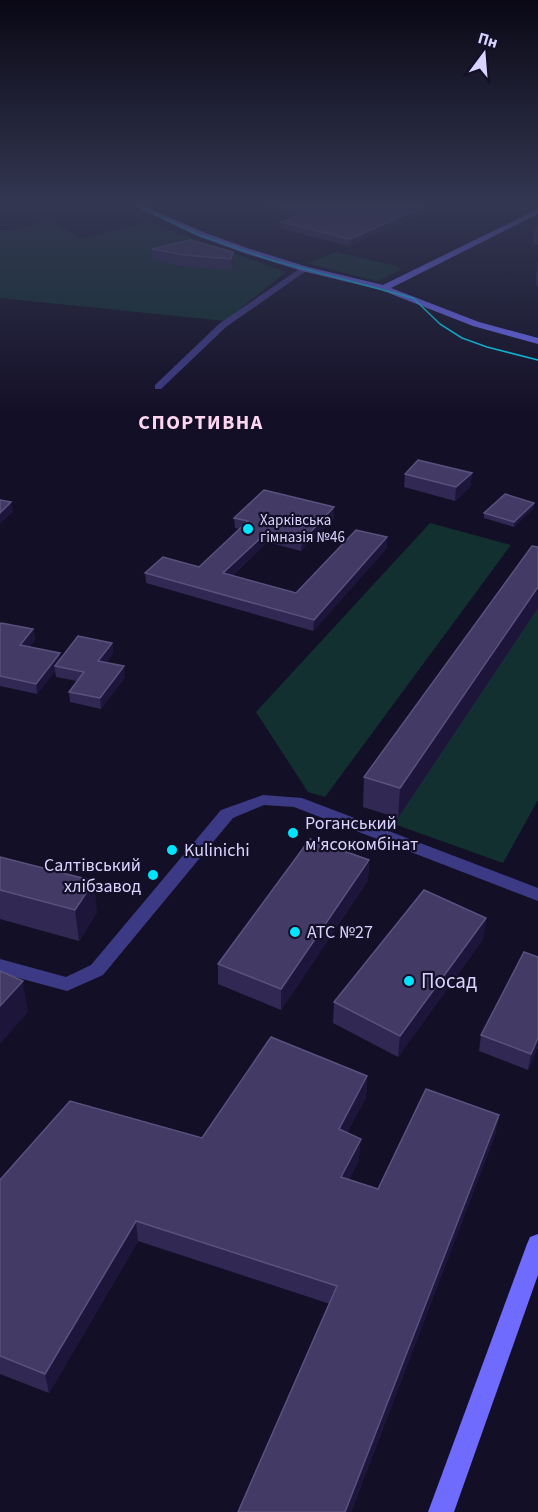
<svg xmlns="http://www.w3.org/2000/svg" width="538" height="1512" viewBox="0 0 538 1512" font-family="'Source Sans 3',sans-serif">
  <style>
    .green { fill: #12302f }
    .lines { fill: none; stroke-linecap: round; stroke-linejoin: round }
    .street { fill: #3d3a85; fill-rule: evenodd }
    .secondary { fill: #6f6bff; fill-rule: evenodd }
    .tram { stroke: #00e5ff; stroke-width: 1.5 }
    .wall { fill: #312854 }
    .shaded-wall { fill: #1d163a }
    .building { fill: #433a66; stroke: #5a527e; stroke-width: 1.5 }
    .poi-dot { fill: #00e5ff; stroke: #130f26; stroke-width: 2 }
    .labels { text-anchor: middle; stroke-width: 4.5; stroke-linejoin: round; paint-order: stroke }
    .far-poi-label { font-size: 15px; fill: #d9d4ff; stroke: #130f26; text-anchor: start }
    .poi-label { font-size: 18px; fill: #d9d4ff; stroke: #130f26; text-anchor: start }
    .far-district-label { font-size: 20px; font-weight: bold; letter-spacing: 1.5px; fill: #ffd6f0; stroke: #130f26 }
    .near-poi-label { font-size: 21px; fill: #d9d4ff; stroke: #130f26; text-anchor: start }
  </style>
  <rect width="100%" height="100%" fill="#130f26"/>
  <g class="green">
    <path d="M50,221L81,238L148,222L286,272L225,321L0,298V232Z"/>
    <path d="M336,252L397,266L400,270L379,281L373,280L306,263Z"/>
    <path d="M430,523L511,545L325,797L308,792L256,712Z"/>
    <path d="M538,600V800L503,863L394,824Z"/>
  </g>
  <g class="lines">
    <g class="street">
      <path d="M302,267L309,269L226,327L161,389H155V385L220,323Z"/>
      <path d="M263,795L302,798L538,888V901L294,807L264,805L233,818L103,975L67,991L0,973V959L66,977L91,965L221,810Z"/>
    </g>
    <g class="secondary">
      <path d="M135,206H144L203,232L250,249L308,267L383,285L538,209V214L391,288L479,322L538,338V344L473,326L381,290L302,271L244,253L197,236Z"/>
      <path d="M538,1234V1275L454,1512H428L527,1244L530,1237Z"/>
    </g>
    <path class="tram" d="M137,206L199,235L271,260L413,298L440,324L462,338L487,347L538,360"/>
  </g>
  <g class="wall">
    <path d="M230,206H251L238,209Z"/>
    <path d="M257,206H439L350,246L281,229V222L297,216Z"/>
    <path d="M538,225V245L533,244L535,227Z"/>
    <path d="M152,249L233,252V263L232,270L185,267L152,260Z"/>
    <path d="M538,259V287L536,284V274Z"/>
    <path d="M472,473L470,487L455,501L404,487L405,474Z"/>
    <path d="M534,503V508L514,527L484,518V513Z"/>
    <path d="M234,518H334L301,551L267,542L232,576L296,593L387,537V548L313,631L146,583L145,573L199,567L240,529L235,528Z"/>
    <path d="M538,547V608L398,818L363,807L364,777Z"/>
    <path d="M0,624L33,629L35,640L29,647L61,658L112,643L113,653L106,663L125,677L101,709L70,702L69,692L77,681L56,677L55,671L37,694L0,686Z"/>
    <path d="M0,857L97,912L79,941L0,919Z"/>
    <path d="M369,860L368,880L281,1010L218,984V964Z"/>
    <path d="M486,918L483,939L398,1057L333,1023L334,1002Z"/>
    <path d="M538,957V1047L528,1070L479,1051L481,1035Z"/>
    <path d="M367,1076L366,1097L347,1133L359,1159L349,1180L378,1189L499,1115L495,1135L351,1512H238L330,1304L138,1241L49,1393L0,1374V1180L202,1138Z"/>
  </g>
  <g class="shaded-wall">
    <path d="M238,206H251L238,209Z"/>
    <path d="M426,206H439L350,246V239Z"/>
    <path d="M233,252V263L232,270L231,259Z"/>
    <path d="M472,473L470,487L455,501L456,487Z"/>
    <path d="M11,502L13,512L0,524V513Z"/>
    <path d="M534,503V508L514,527V522Z"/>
    <path d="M334,507V518L301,551L302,541Z"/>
    <path d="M267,532V542L223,584V573Z"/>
    <path d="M387,537V548L313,631L314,620Z"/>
    <path d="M538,587V608L398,818L400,788Z"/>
    <path d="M33,629L35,640L21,656L20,645Z"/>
    <path d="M112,643L113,653L100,672L98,661Z"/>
    <path d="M60,653L61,664L55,666V671L37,694L36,684Z"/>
    <path d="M124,666L125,677L101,709L100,698Z"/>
    <path d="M369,860L368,880L281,1010V989Z"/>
    <path d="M94,881L97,912L79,941L75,910Z"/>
    <path d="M486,918L483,939L398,1057L400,1036Z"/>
    <path d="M23,981L28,1012L0,1044V1006Z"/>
    <path d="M538,1038V1047L528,1070L531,1054Z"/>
    <path d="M367,1076L366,1097L338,1150L339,1129Z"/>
    <path d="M499,1115L495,1135L351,1512H345Z"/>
    <path d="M361,1139L359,1159L340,1198L341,1177Z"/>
    <path d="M136,1221L138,1241L49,1393L45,1374Z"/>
  </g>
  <g class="building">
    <path d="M281,206H426L350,239L281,222L306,212Z"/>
    <path d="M190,240L233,252L231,259L184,255L152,249Z"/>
    <path d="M418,460L472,473L456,487L405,474Z"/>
    <path d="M264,490L334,507L302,541L267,532L223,573L296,593L356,530L387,537L314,620L145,573L163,557L199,567L248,521L234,518Z"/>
    <path d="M505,494L534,503L514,522L484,513Z"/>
    <path d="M0,500L11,502L0,513Z"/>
    <path d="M532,546L538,547V587L400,788L364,777Z"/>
    <path d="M1,623L33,629L20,645L60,653L36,684L0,676V624Z"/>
    <path d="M78,636L112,643L98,661L124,666L100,698L69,692L84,672L55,666Z"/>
    <path d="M310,839L369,860L281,989L218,964Z"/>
    <path d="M0,857L94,881L75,910L0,890Z"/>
    <path d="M424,890L486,918L400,1036L334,1002Z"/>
    <path d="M524,952L538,957V1038L531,1054L481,1035Z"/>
    <path d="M0,971L23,981L0,1006Z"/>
    <path d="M271,1037L367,1076L339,1129L361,1139L341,1177L378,1189L426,1089L499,1115L345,1512H238L337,1286L136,1221L45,1374L0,1356V1180L70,1101L202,1138Z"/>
  </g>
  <linearGradient id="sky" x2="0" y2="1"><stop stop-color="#0a0815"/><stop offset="0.49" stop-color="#333752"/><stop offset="1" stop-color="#333752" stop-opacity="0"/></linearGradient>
  <rect width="538" height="417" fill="url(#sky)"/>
  <g class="poi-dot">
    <circle cx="248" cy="529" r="6"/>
    <circle cx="293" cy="833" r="6"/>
    <circle cx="172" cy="850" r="6"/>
    <circle cx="153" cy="875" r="6"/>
    <circle cx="295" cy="932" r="6"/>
    <circle cx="409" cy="981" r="6"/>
  </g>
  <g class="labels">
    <g class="far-poi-label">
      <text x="260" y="525">Харківська<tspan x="260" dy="17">гімназія №46</tspan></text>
    </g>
    <g class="poi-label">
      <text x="305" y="829">Роганський<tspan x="305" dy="21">м'ясокомбінат</tspan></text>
      <text x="184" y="856">Kulinichi</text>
      <text x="141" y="871" text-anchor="end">Салтівський<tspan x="141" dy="21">хлібзавод</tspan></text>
      <text x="307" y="938">АТС №27</text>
    </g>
    <g class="far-district-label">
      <text x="201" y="429">СПОРТИВНА</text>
    </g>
    <g class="near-poi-label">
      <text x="421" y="988">Посад</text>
    </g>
  </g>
  <g transform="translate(484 54) rotate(16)" stroke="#130f26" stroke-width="4.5" paint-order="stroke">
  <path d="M0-4.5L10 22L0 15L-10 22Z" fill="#d9d4ff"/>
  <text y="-9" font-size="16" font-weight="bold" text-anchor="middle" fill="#d9d4ff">Пн</text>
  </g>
</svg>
